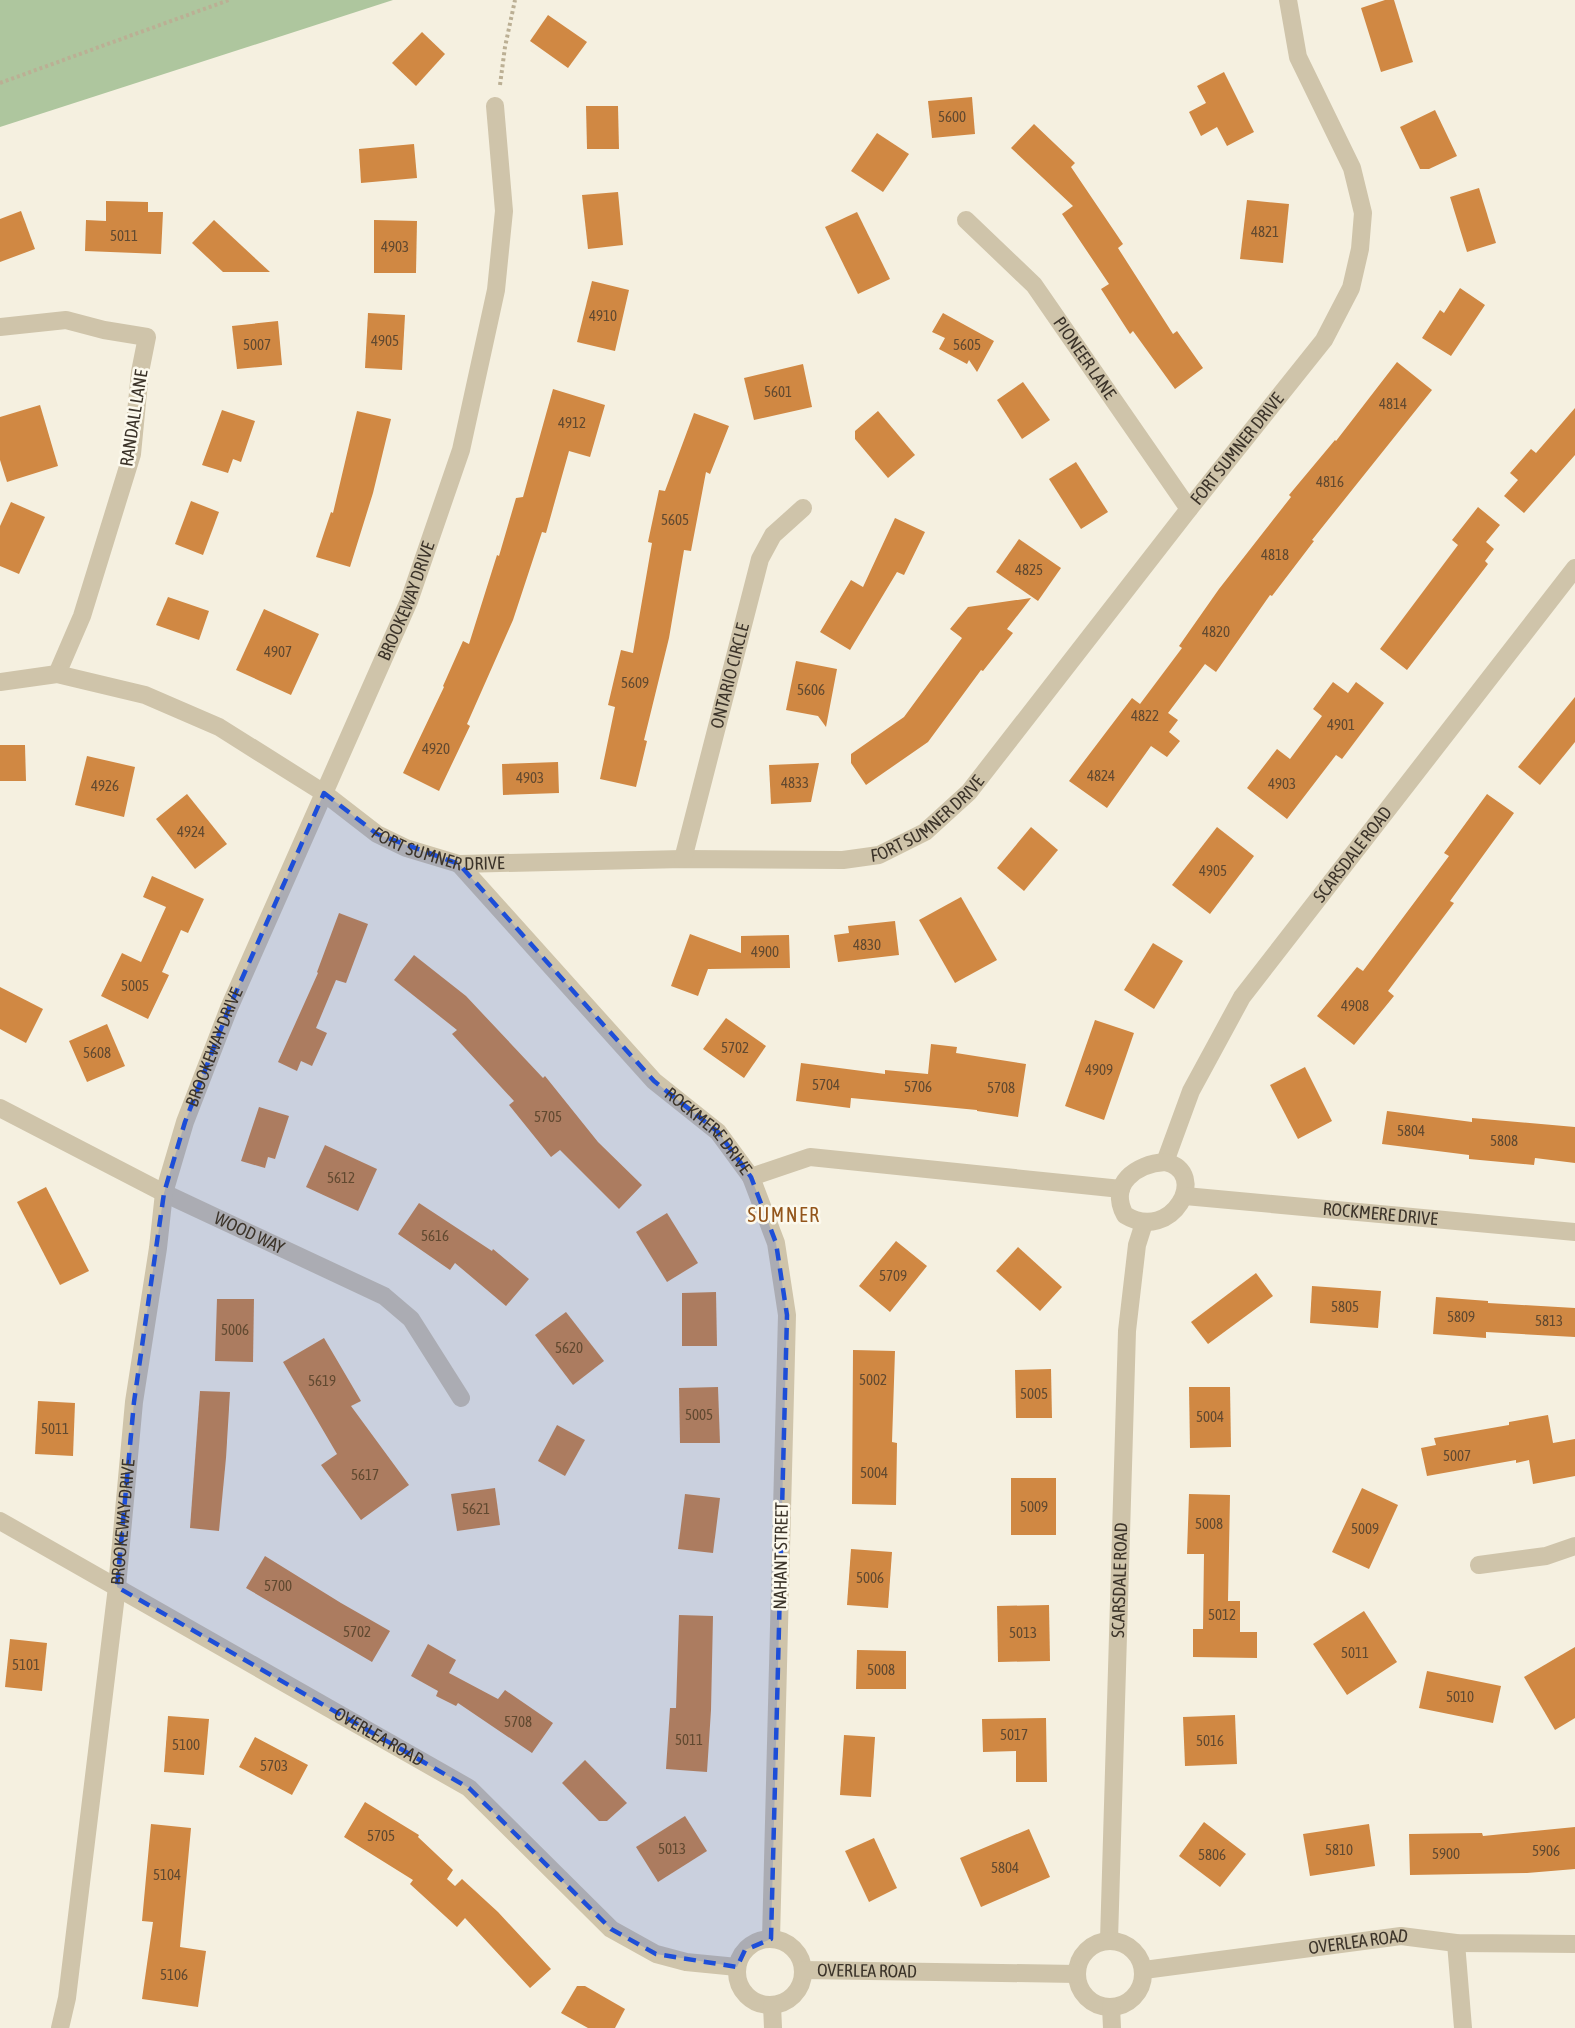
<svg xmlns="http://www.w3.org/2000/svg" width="1575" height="2028" viewBox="0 0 1575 2028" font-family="'Asap Condensed',sans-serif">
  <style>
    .green { fill: #aec69e }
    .building { fill: #d08843 }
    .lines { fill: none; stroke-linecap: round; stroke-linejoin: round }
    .path { stroke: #bbaf94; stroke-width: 4; stroke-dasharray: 3 3; stroke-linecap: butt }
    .minor { stroke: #cfc4aa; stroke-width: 18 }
    .marked { fill: #1d4ed8; fill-opacity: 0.2; stroke: #1d4ed8; stroke-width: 4.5; stroke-dasharray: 12 8; stroke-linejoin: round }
    .labels { text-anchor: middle; stroke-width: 5; stroke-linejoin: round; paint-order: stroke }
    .number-label { font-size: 15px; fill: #614930 }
    .street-label { font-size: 18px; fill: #3c342a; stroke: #fcf9ed }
    .neighbourhood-label { font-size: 20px; letter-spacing: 1.5px; fill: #93551b; stroke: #fcf9ed }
  </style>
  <rect width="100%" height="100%" fill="#f5f0e0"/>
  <path class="green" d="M0,0H393L0,127Z"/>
  <g class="building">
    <path d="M1385,0H1394L1413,62L1381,72L1361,8Z"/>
    <path d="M548,15L587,42L568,68L530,41Z"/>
    <path d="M422,32L445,54L416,86L392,63Z"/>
    <path d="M1224,72L1254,132L1227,146L1217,127L1201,136L1189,112L1206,103L1197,86Z"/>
    <path d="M972,97L975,134L932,138L928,101Z"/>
    <path d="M586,106H618L619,149H587Z"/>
    <path d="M1435,110L1457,156L1429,169H1420L1400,127Z"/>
    <path d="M1034,124L1075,163L1071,167L1123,244L1118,248L1173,334L1177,331L1203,368L1175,389L1133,331L1130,334L1101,289L1109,284L1062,214L1073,206L1011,148Z"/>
    <path d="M877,133L909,154L883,192L851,171Z"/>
    <path d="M414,144L417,178L361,183L359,149Z"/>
    <path d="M1479,188L1496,243L1467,252L1450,197Z"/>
    <path d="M618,192L623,245L588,249L582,195Z"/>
    <path d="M1247,200L1289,204L1283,263L1240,259Z"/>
    <path d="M106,201L148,202V212H163L161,254L85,251L86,220L106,221Z"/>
    <path d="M21,211L35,249L0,262V219Z"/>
    <path d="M857,212L890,279L858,294L825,227Z"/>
    <path d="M214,220L270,272H223L192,243Z"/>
    <path d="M374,220L417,221L416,273H374Z"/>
    <path d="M592,281L629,290L615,351L577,342Z"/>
    <path d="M1460,288L1485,305L1451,356L1422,338L1440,310L1444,313Z"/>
    <path d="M368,313L405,315L402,370L365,368Z"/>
    <path d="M943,313L994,341L977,372L969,360L967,364L939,349L945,338L932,332Z"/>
    <path d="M278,321L282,365L237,369L232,326Z"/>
    <path d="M1397,362L1432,390L1312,540L1314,541L1272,596L1270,595L1216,672L1205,664L1168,713L1178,720L1169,732L1180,741L1167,757L1151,746L1107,808L1069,781L1132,698L1140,704L1182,648L1179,646L1219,589L1291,497L1289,495L1335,440L1336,441Z"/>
    <path d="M803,364L812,407L754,420L744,378Z"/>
    <path d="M1023,382L1050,420L1022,439L997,400Z"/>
    <path d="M553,389L605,405L590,457L569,451L546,533L542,532L513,620L467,724L470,726L439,791L403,773L444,687L443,686L463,641L469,644L497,555L499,556L516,498L523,497Z"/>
    <path d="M40,405L58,466L7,482L0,460V417Z"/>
    <path d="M1575,408V455L1524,513L1504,496L1518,480L1510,473L1531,449L1536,453Z"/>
    <path d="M222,410L255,421L241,462L233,459L228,473L202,465Z"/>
    <path d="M357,411L391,419L373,493L350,567L316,557L331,512L333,513Z"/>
    <path d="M878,411L915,455L888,478L855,439V431Z"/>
    <path d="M694,413L729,426L710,474L706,472L691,551L684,550L669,638L644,740L647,741L636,787L600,779L615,707L608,705L621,650L633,653L652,543L648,542L659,490L665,491Z"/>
    <path d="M1076,462L1108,512L1081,529L1049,479Z"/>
    <path d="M191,501L219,512L203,555L175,544Z"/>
    <path d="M11,502L45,517L19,574L0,566V526Z"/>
    <path d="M1478,507L1500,525L1486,542L1494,549L1485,561L1488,564L1407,670L1380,649L1458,545L1452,540Z"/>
    <path d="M895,518L925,532L904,575L897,572L850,650L820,632L851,580L863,587Z"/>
    <path d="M1019,539L1061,568L1038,601L996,572Z"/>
    <path d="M168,597L209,611L199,640L156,625Z"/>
    <path d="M1031,598L1007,629L1013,633L983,671L981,670L928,742L866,785L851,763V754L904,717L962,638L950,629L968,607Z"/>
    <path d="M264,609L319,634L291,695L236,670Z"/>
    <path d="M796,661L837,669L826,727L818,716L786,710Z"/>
    <path d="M1333,682L1348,693L1356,682L1384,703L1342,759L1336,755L1287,819L1247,788L1277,749L1290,759L1322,716L1313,709Z"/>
    <path d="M1575,697V742L1540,785L1518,767Z"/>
    <path d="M0,745H25L26,781H0Z"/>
    <path d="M87,756L135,767L124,817L75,805Z"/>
    <path d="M558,762L559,793L503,795L502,764Z"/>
    <path d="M819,763L811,802L771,804L769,765Z"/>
    <path d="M187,794L227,844L195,869L156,819Z"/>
    <path d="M1487,794L1514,813L1450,901L1454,903L1388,991L1394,996L1354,1045L1317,1016L1357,967L1363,971L1449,856L1444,853Z"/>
    <path d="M1031,827L1058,850L1024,891L997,868Z"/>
    <path d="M1217,827L1254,856L1210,914L1172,885Z"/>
    <path d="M152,876L204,899L188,933L181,930L162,972L169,975L148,1019L101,996L122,953L141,962L166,907L143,897Z"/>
    <path d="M961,897L997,960L955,983L919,920Z"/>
    <path d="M339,913L368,924L346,983L336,980L316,1028L327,1033L312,1066L301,1061L297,1071L278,1062L318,973L317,972Z"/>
    <path d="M895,921L899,955L838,962L834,935L849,933L848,926Z"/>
    <path d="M690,934L741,953V936L789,935L790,968L708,969L698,996L671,986Z"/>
    <path d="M1153,943L1183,961L1154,1009L1124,990Z"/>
    <path d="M414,955L466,996L543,1078L545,1076L598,1142L642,1185L619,1209L560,1150L551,1157L509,1105L514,1101L452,1034L457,1030L394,980Z"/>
    <path d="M0,987L43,1009L26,1043L0,1029Z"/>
    <path d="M726,1018L766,1046L744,1078L703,1049Z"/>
    <path d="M1095,1020L1134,1033L1104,1120L1065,1106Z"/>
    <path d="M107,1024L125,1066L87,1082L69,1041Z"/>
    <path d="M931,1044L957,1047L956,1053L1026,1064L1018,1117L977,1111V1110L851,1098L850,1108L796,1101L801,1063L885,1074V1070L928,1074Z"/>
    <path d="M1305,1067L1332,1121L1298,1139L1270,1085Z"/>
    <path d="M259,1107L289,1116L275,1159L268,1157L265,1168L241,1161Z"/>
    <path d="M1387,1111L1472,1122V1118L1575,1127V1163L1535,1158L1534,1165L1469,1159V1155L1382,1144Z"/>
    <path d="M325,1145L377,1169L358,1211L306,1187Z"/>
    <path d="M46,1187L89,1271L60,1285L17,1202Z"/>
    <path d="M419,1203L492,1251L493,1249L529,1279L506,1306L455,1263L450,1270L398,1234Z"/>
    <path d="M667,1213L698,1263L667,1282L636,1232Z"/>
    <path d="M896,1241L927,1266L890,1312L859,1286Z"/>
    <path d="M1018,1247L1062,1287L1040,1311L996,1271Z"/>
    <path d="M1256,1273L1273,1296L1208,1344L1191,1322Z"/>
    <path d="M1312,1286L1381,1291L1378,1328L1310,1323Z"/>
    <path d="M716,1292L717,1346H682V1293Z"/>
    <path d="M1436,1297L1488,1301V1303L1575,1308V1337L1486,1332V1338L1433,1334Z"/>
    <path d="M217,1299H254L253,1362L215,1361Z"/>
    <path d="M566,1312L604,1361L573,1385L535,1335Z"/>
    <path d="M324,1338L361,1401L351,1406L409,1485L361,1520L321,1465L337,1454L283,1362Z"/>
    <path d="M853,1350L895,1351L892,1442L897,1443L896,1505L852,1504Z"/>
    <path d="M1051,1369L1052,1418H1016L1015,1370Z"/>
    <path d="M718,1387L720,1443H680L679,1388Z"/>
    <path d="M1189,1387H1230L1231,1447L1190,1448Z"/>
    <path d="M200,1391L230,1392L226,1458L219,1531L190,1528Z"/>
    <path d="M38,1401L75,1403L73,1456L35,1454Z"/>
    <path d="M1548,1415L1553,1443L1575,1439V1476L1533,1484L1529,1460L1516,1463V1460L1427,1476L1421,1448L1436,1445L1434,1438L1509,1425V1422Z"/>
    <path d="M557,1425L585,1440L565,1476L538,1461Z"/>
    <rect x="1011" y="1478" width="45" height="57"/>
    <path d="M495,1488L500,1525L457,1531L451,1494Z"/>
    <path d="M1362,1488L1398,1505L1369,1569L1332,1552Z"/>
    <path d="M685,1494L720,1498L713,1553L678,1549Z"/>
    <path d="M1189,1494L1230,1495L1228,1601H1240V1632H1257V1658L1193,1657V1629H1203L1204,1554H1187Z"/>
    <path d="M851,1549L892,1552L888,1608L847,1605Z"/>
    <path d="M265,1556L341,1603L390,1631L372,1662L246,1588Z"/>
    <path d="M1049,1605L1050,1661L998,1662L997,1606Z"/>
    <path d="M1364,1611L1397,1662L1347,1695L1313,1644Z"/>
    <path d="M679,1615L713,1616L711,1710L707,1772L666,1769L670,1708H676Z"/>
    <path d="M10,1639L47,1643L42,1691L5,1687Z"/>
    <path d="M428,1644L456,1660L449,1673L498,1699L505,1690L553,1723L532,1753L458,1703L456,1706L436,1696L438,1691L411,1676Z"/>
    <path d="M1575,1647V1718L1555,1730L1524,1677Z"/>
    <path d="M857,1650L906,1651V1689H856Z"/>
    <path d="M1427,1671L1501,1686L1493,1723L1419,1708Z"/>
    <path d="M1235,1715L1237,1764L1185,1766L1183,1717Z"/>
    <path d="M168,1716L209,1719L204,1775L164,1772Z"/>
    <path d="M1046,1718L1047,1782H1016V1751L983,1752L982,1719Z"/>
    <path d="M844,1735L875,1737L871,1797L840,1795Z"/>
    <path d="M255,1737L308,1765L292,1795L239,1767Z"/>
    <path d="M585,1760L627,1803L607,1821H599L562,1783Z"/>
    <path d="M365,1802L419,1835L418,1837L453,1870L447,1879L455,1886L462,1879L498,1912L551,1969L530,1988L465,1918L457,1927L410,1884L413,1880L344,1837Z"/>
    <path d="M685,1816L707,1851L658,1882L636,1847Z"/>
    <path d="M1204,1822L1246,1854L1220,1887L1179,1856Z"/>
    <path d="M151,1824L191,1828L180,1947L206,1951L198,2007L142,1999L153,1922L142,1921Z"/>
    <path d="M1369,1824L1375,1866L1310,1876L1303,1834Z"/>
    <path d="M1575,1827V1869L1527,1873L1410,1875L1409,1834L1482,1833L1483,1836Z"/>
    <path d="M1029,1829L1050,1877L981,1907L960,1858Z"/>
    <path d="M874,1838L897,1888L869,1902L845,1851Z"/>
    <path d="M577,1986H585L625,2009L615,2028H588L561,2013Z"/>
  </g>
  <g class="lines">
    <g class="path">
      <path d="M0,83L229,0"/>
      <path d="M500,85L505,47L515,0"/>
    </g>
    <g class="minor">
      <path id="s1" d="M966,220L1034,285L1189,509"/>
      <path d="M0,327L66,320L104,330L147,337L140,372L132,454L82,616L57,674"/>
      <path id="s2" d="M0,682L57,674L145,695L219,727L324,793L377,834L406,848L459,864L683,859L843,860L879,855L925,832L969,792L1189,509L1324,340L1351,288L1360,249L1363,213L1352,168L1298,57L1288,0"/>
      <path id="s3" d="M683,859L760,559L773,535L803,508"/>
      <path id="s4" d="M459,864L654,1081L718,1132L751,1177L810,1157L1121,1189"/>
      <path id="s5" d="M0,1108L164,1193L384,1296L411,1319L461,1398"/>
      <path id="s6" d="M1165,1162L1191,1091L1242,997L1575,568"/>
      <path d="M1165,1162C1211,1172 1172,1244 1125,1215C1108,1184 1136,1164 1165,1162Z"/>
      <path d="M751,1177L776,1243L787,1315L771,1939"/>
      <path id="s7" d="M1185,1196L1575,1232"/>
      <path id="s8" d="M0,1521L469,1788L611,1929L656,1954L686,1962L737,1967"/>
      <path d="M1479,1565L1546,1556L1575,1546"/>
      <circle cx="770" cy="1972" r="33"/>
      <path id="s9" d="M1109,1940L1127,1331L1137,1245L1144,1223"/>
      <circle cx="1110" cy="1974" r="33"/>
      <path d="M1456,1943L1463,2028"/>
      <path id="s10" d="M803,1970L1077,1974"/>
      <path id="s11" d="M1144,1970L1401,1936L1456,1943L1575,1944"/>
      <path d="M772,2005L773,2028"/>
      <path d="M1111,2007L1112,2028"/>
      <path id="s12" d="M60,2028L67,1998L117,1587L134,1402L158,1248L164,1193L185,1122L229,1008L409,601L461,450L496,290L504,211L495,106"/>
    </g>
  </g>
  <path class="marked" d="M324,793L377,834L459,864L654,1081L718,1132L751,1177L776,1243L787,1315L771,1939L745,1950L737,1967L656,1954L611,1929L469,1788L117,1587L134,1402L164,1193L185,1122L229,1008Z"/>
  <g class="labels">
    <g class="number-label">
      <text x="952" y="122">5600</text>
      <text x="1265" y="237">4821</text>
      <text x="124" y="241">5011</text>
      <text x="395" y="252">4903</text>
      <text x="603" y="321">4910</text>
      <text x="385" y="346">4905</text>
      <text x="257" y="350">5007</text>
      <text x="967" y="350">5605</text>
      <text x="778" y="397">5601</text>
      <text x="1393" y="409">4814</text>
      <text x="572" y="428">4912</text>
      <text x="1330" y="487">4816</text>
      <text x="675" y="525">5605</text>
      <text x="1275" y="560">4818</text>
      <text x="1029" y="575">4825</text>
      <text x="1216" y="637">4820</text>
      <text x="278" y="657">4907</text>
      <text x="635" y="688">5609</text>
      <text x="811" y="695">5606</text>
      <text x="1145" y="721">4822</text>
      <text x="1341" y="730">4901</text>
      <text x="436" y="754">4920</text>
      <text x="1101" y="781">4824</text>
      <text x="530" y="783">4903</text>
      <text x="795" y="788">4833</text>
      <text x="1282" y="789">4903</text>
      <text x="105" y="791">4926</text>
      <text x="191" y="837">4924</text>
      <text x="1213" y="876">4905</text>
      <text x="867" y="950">4830</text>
      <text x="765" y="957">4900</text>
      <text x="135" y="991">5005</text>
      <text x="1355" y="1011">4908</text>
      <text x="735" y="1053">5702</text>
      <text x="97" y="1058">5608</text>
      <text x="1099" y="1075">4909</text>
      <text x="826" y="1090">5704</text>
      <text x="918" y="1092">5706</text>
      <text x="1001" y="1093">5708</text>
      <text x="548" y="1122">5705</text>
      <text x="1411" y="1136">5804</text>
      <text x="1504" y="1146">5808</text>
      <text x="341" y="1183">5612</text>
      <text x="435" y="1241">5616</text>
      <text x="893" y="1281">5709</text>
      <text x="1345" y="1312">5805</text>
      <text x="1461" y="1322">5809</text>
      <text x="1549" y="1326">5813</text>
      <text x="235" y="1335">5006</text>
      <text x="569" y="1353">5620</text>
      <text x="873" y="1385">5002</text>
      <text x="322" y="1386">5619</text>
      <text x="1034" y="1399">5005</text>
      <text x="699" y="1420">5005</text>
      <text x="1210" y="1422">5004</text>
      <text x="55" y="1434">5011</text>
      <text x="1457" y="1461">5007</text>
      <text x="874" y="1478">5004</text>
      <text x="365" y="1480">5617</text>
      <text x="1034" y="1512">5009</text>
      <text x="476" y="1514">5621</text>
      <text x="1209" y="1529">5008</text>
      <text x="1365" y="1534">5009</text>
      <text x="870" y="1583">5006</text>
      <text x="278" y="1591">5700</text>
      <text x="1222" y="1620">5012</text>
      <text x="357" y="1637">5702</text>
      <text x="1023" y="1638">5013</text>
      <text x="1355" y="1658">5011</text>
      <text x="26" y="1670">5101</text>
      <text x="881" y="1675">5008</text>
      <text x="1460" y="1702">5010</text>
      <text x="518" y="1727">5708</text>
      <text x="1014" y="1740">5017</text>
      <text x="689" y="1745">5011</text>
      <text x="1210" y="1746">5016</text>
      <text x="186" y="1750">5100</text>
      <text x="274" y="1771">5703</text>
      <text x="381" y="1841">5705</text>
      <text x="672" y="1854">5013</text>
      <text x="1339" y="1855">5810</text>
      <text x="1546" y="1856">5906</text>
      <text x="1446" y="1859">5900</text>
      <text x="1212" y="1860">5806</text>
      <text x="1005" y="1873">5804</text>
      <text x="167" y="1880">5104</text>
      <text x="174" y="1980">5106</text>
    </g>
    <g class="street-label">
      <text dy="6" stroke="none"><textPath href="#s1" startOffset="183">PIONEER LANE</textPath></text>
      <text transform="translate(134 418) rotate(-81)" y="6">RANDALL LANE</text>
      <text dy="6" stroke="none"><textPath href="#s2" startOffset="1474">FORT SUMNER DRIVE</textPath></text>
      <text dy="6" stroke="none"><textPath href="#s12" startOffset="1482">BROOKEWAY DRIVE</textPath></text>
      <text dy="6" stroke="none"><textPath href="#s3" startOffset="189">ONTARIO CIRCLE</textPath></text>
      <text dy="6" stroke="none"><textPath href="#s2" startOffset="988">FORT SUMNER DRIVE</textPath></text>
      <text dy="6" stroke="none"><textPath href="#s2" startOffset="484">FORT SUMNER DRIVE</textPath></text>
      <text dy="6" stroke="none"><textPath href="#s6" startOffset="363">SCARSDALE ROAD</textPath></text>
      <text dy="6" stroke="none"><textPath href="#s12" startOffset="996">BROOKEWAY DRIVE</textPath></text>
      <text dy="6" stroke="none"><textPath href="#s4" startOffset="366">ROCKMERE DRIVE</textPath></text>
      <text dy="6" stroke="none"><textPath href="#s7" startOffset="196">ROCKMERE DRIVE</textPath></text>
      <text dy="6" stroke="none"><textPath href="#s5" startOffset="279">WOOD WAY</textPath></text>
      <text dy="6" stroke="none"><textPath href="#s12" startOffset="510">BROOKEWAY DRIVE</textPath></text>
      <text transform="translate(781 1556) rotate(-89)" y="6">NAHANT STREET</text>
      <text dy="6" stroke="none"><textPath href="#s9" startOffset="360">SCARSDALE ROAD</textPath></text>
      <text dy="6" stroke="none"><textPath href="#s8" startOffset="436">OVERLEA ROAD</textPath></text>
      <text dy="6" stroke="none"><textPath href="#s11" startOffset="216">OVERLEA ROAD</textPath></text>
      <text dy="6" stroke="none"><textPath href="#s10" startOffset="64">OVERLEA ROAD</textPath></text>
    </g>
    <g class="neighbourhood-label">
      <text x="784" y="1222">SUMNER</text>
    </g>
  </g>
</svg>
